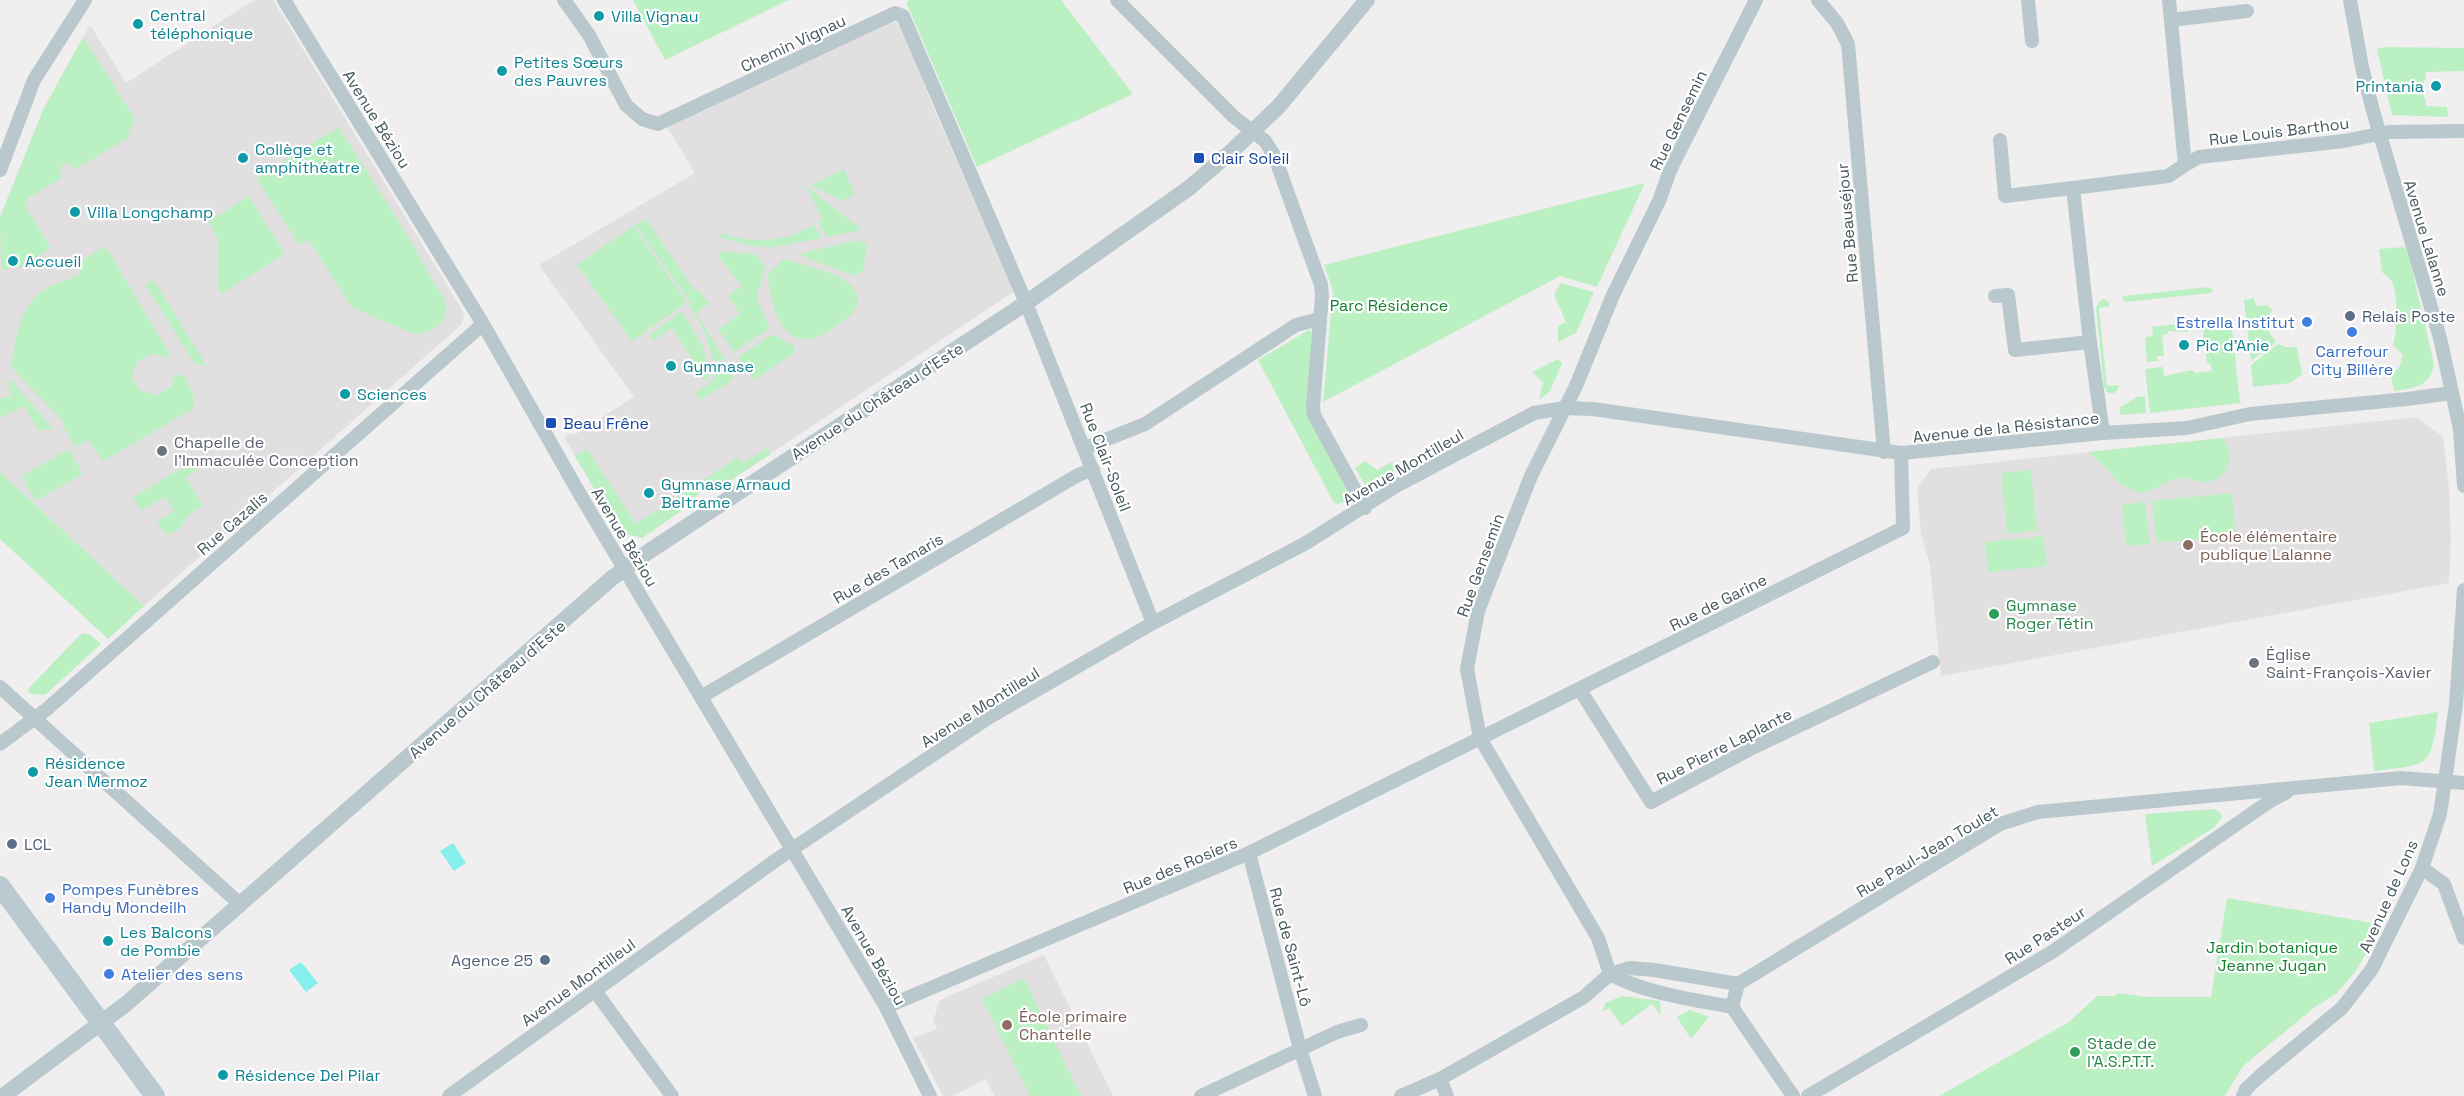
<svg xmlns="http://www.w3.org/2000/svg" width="2464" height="1096" viewBox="0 0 2464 1096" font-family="'Space Grotesk',sans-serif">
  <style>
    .education { fill: #e2dfe1 }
    .green { fill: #bbf0c3 }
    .water { fill: #87efeb }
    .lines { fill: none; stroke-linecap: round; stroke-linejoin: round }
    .minor { stroke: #b9c8cc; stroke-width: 14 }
    .tertiary { stroke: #b9c8cc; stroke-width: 16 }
    .secondary { stroke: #b9cbd1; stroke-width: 20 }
    .culture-dot { fill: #0f9aa8; stroke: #fff; stroke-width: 2 }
    .transit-dot { fill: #1a4fb4; stroke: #fff; stroke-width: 2 }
    .service-dot { fill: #5c6f8a; stroke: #fff; stroke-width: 2 }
    .shop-dot { fill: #3f7fe0; stroke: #fff; stroke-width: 2 }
    .worship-dot { fill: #6b7280; stroke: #fff; stroke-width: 2 }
    .education-dot { fill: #8d6e63; stroke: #fff; stroke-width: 2 }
    .leisure-dot { fill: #2e9e5b; stroke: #fff; stroke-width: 2 }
    .labels { text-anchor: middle; stroke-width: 4.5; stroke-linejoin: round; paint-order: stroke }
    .culture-label { font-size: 16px; fill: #0d838f; stroke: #fff; text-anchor: start }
    .street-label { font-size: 16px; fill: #46585d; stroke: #fff }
    .transit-label { font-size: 16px; fill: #164399; stroke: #fff; text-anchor: start }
    .park-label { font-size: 16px; fill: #14812f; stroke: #fff }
    .service-label { font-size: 16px; fill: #4e5e75; stroke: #fff; text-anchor: start }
    .shop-label { font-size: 16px; fill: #366cbe; stroke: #fff; text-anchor: start }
    .worship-label { font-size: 16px; fill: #5b616d; stroke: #fff; text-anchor: start }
    .education-label { font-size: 16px; fill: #785e54; stroke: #fff; text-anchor: start }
    .leisure-label { font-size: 16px; fill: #27864d; stroke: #fff; text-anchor: start }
  </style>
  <rect width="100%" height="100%" fill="#f1eeef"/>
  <g class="education">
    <path d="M254,0H273L464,313L462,324L144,606L0,472V217L43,110L90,25L126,83Z"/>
    <path d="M890,22L901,23L932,105L1015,291L713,492L703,489L681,511L642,538L620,533L564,437L571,433L574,435L634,397L539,265L695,173L666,125Z"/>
    <path d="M2417,417L2443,437L2449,488L2451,538L2449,583L1941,676L1930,565L1921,533L1917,487L1931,469Z"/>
    <path d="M1044,955L1113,1096H994L986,1079L953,1096H943L913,1038L937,1029L933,1021L940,1000Z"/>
  </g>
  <g class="green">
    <path d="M633,0H789L665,60Z"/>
    <path d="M909,0H1061L1133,94L977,167L906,2Z"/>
    <path d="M83,37L136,120L129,131L128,138L76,169L69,163L63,164L60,170L62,178L28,198L27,209L51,248L17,269L16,254H9V269L1,270L0,217L43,110Z"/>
    <path d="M2386,47L2464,48V71L2426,72V79L2424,80V99H2426V106L2447,107L2448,117L2392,115L2377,49Z"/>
    <path d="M339,127C368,174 400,221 427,270C432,280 442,292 445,303C449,323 431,334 414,334L351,307L309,240L299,245L256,178Z"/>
    <path d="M844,169L855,195L842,201L811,185Z"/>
    <path d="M1645,183L1597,287L1560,276L1323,402L1333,291L1324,265Z"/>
    <path d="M805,185L862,230L827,237L818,223L823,219Z"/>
    <path d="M249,196L285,254L221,294L217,286V237L208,222Z"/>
    <path d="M646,219L695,291L698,290L709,304L696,313L725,359L719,362L713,360L706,335L689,305L691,303L635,225Z"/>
    <path d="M814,225L822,238L773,247H757L721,238V233C752,245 785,242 814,225Z"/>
    <path d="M633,226L687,302L632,341L577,265Z"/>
    <path d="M859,240L866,244L867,249L863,270L855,276L801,256V253Z"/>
    <path d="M103,247L108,250L170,354L167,357L151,354L137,362L132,377L141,391L157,395L171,387L176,372L180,377L184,375L193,394V409L103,461L88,440L75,447L64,427V422L11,367C16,341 18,308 42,291C53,283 69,279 81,274L76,265Z"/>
    <path d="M2404,247L2408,252L2434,364C2431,386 2413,389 2394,391L2391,374L2399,368L2403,355L2393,345C2397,331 2399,296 2392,282C2390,278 2385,275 2382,272L2379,249Z"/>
    <path d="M726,251L755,254C775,272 757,280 757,299L770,328L734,352L718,329L740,314L728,296L742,286L717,255Z"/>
    <path d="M784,259C804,266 831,270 848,283C854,288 859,296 858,303C856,312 847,318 840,323C834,327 827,333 820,336C781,352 769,302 768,274Z"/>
    <path d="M154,280L207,366L195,364L145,285Z"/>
    <path d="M1560,283L1594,292L1576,333L1558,342V326L1566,322L1554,295Z"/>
    <path d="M2209,287L2213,290L2211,293L2126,302L2122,300L2124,296Z"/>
    <path d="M2254,298L2256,306L2267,305L2272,310C2265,321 2267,332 2276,342L2251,361L2244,300Z"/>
    <path d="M2103,299L2108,301L2110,306L2099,308L2107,386L2119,385L2117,391L2113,394L2107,392L2104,387L2096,308L2098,303Z"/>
    <path d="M682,311L703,347L710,375L706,381L672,328L653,341L649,335Z"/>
    <path d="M2231,318L2240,403L2150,413L2145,369L2163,367L2164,376L2193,370L2194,373L2212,371L2210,363H2207L2203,331H2196V328L2188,329V332L2168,331V334L2162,335L2164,356H2157L2158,361L2147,362L2145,337L2153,336L2152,327Z"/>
    <path d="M1309,330L1313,333L1308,393L1350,495L1347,500L1339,504L1334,503L1258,360Z"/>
    <path d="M773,334L794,346L795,352L755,380L738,357Z"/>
    <path d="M2278,344L2286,347H2297L2302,375L2290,383L2253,387L2251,365Z"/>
    <path d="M1558,359L1562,364L1550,391L1539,400L1543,382L1532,372Z"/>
    <path d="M725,365L734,379L700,400L695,393L712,382L717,368Z"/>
    <path d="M11,380L53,429L38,430L24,406L0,418V399L12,395L7,383Z"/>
    <path d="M2145,396L2146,413L2121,415L2119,408L2137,397Z"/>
    <path d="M2223,438C2236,457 2229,482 2203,482C2192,482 2189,475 2175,479C2163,483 2154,491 2140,493L2118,483L2108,470L2088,452Z"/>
    <path d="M767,448L771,454L713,492L703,489L681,511L642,538L620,533L575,456L587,449L636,524L738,457L743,463Z"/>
    <path d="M69,449L83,474L35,501L22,476Z"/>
    <path d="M194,461L198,469L186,477L203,506C199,508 193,511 190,514C179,525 187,529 166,535L157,521L174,511L165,497L141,511L133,497Z"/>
    <path d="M1365,461L1377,470L1393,461L1394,477L1372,488H1367L1355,468Z"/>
    <path d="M2031,470L2037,530L2007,534L2001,473Z"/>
    <path d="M0,472L144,606L108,639L0,539Z"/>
    <path d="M2232,493L2236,535L2157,543L2152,501Z"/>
    <path d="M2145,502L2150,544L2126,546L2122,505Z"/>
    <path d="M2043,536L2047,566L1988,572L1985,542Z"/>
    <path d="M84,633L89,634L101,644L45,695L31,694L27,690L80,635Z"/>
    <path d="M2438,712C2431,769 2429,764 2374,771L2369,723Z"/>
    <path d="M2213,809L2220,812L2222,817L2215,827L2152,866L2145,814Z"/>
    <path d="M2227,898L2379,924L2369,949L2354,973L2336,994L2315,1007L2243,1066L2225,1096H1939L2069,1022L2097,996H2116L2117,993L2147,997H2211Z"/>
    <path d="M1024,978L1081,1096H1030L982,999Z"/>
    <path d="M1622,996L1660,1001L1661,1016L1652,1004L1622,1026L1609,1008L1602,1012L1605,1003Z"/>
    <path d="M1690,1010L1709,1017L1691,1039L1677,1017Z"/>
  </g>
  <g class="water">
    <path d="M453,843L466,863L454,871L440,851Z"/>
    <path d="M301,962L318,983L306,992L289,970Z"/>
  </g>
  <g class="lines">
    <g class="minor">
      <path d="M284,0L483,324L582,498L886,1007L930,1096"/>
      <path d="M564,0L589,35L626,105L642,119L658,124L895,13L903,16L1026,303L1153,623"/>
      <path d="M1117,0L1234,117L1265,141L1274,155L1321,285L1322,296L1313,407L1314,415L1365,508"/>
      <path d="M1818,0L1837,23L1848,44L1884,452"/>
      <path d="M2028,0L2032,41"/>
      <path d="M2350,0L2362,67L2373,111L2440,338L2460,429L2464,486"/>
      <path d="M2171,20L2247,11"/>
      <path d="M2000,140L2005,196L2073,188"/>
      <path d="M2185,165L2199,157L2344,141L2389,132L2464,131"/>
      <path d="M0,170L34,80L85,0"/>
      <path d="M1995,296L2008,295L2015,350L2090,342"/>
      <path d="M2103,433L2090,342L2073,188L2168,176L2185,165L2169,0"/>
      <path d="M1085,448L1145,424L1296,325L1319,319"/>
      <path d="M0,687L241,905"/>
      <path d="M1580,690L1651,802L1750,749L1933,662"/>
      <path d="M701,697L1078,475L1093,469"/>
      <path d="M0,744L47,709L483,324"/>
      <path d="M1249,853L1300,1049L1315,1096"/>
      <path d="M2422,868L2444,884L2464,938"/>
      <path d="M1610,974L1630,968L1654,970L1738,984"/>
      <path d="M1610,974C1647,994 1691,999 1732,1007"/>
      <path d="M595,991L672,1096"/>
      <path d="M886,1007L1249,853L1903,528L1901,453"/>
      <path d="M1732,1007L1738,984L2000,824L2038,812L2401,778L2464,783"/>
      <path d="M1732,1007L1793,1096"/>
      <path d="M449,1096L776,860L988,718L1153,623L1306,543L1396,486L1534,413L1564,408L1593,409L1901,453L2103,433L2187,428L2250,414L2407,399L2452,393"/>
      <path d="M1201,1096L1337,1032L1361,1025"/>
      <path d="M1401,1096L1440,1079"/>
      <path d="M1447,1096L1440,1079L1584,997L1610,974L1598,938L1480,738L1467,669L1478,611L1531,476L1576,386L1613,295L1659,201L1671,168L1756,0"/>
      <path d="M1808,1096L2052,952L2270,801L2287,792"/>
      <path d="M2243,1096L2246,1089L2261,1075L2342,1008L2372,969L2422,868L2440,814L2445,781L2456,704L2464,590"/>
    </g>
    <path class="tertiary" d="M3,1096L126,1004L612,578L648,552L1026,303L1189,188L1233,150L1279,106L1367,0"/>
    <path class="secondary" d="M0,886L155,1096"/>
  </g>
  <g class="culture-dot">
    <circle cx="599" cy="16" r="6"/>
    <circle cx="138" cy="24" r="6"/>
    <circle cx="502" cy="71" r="6"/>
    <circle cx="2436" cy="86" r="6"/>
    <circle cx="243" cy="158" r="6"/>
    <circle cx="75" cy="212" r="6"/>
    <circle cx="13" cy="261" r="6"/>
    <circle cx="2184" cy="345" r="6"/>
    <circle cx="671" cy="366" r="6"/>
    <circle cx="345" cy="394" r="6"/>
    <circle cx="649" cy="493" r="6"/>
    <circle cx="33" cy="772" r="6"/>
    <circle cx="108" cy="941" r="6"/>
    <circle cx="223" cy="1075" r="6"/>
  </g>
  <g class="transit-dot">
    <rect x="1193" y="152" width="12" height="12" rx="3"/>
    <rect x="545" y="417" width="12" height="12" rx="3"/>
  </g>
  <g class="service-dot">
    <circle cx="2350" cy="316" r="6"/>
    <circle cx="12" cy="844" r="6"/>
    <circle cx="545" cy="960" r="6"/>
  </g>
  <g class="shop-dot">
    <circle cx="2307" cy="322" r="6"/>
    <circle cx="2352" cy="332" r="6"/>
    <circle cx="50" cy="898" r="6"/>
    <circle cx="109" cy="974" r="6"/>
  </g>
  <g class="worship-dot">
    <circle cx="162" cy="451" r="6"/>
    <circle cx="2254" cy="663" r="6"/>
  </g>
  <g class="education-dot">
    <circle cx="2188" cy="545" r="6"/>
    <circle cx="1007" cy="1025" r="6"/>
  </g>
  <g class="leisure-dot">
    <circle cx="1994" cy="614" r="6"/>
    <circle cx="2075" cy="1052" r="6"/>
  </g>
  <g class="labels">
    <g class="culture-label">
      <text x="150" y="21">Central<tspan x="150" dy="18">téléphonique</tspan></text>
      <text x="611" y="22">Villa Vignau</text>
      <text x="514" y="68">Petites Sœurs<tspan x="514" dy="18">des Pauvres</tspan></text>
      <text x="2424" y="92" text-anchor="end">Printania</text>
      <text x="255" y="155">Collège et<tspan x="255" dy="18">amphithéatre</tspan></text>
      <text x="87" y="218">Villa Longchamp</text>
      <text x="25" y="267">Accueil</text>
      <text x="2196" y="351">Pic d'Anie</text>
      <text x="683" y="372">Gymnase</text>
      <text x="357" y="400">Sciences</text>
      <text x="661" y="490">Gymnase Arnaud<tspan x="661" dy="18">Beltrame</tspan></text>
      <text x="45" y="769">Résidence<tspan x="45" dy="18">Jean Mermoz</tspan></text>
      <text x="120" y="938">Les Balcons<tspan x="120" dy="18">de Pombie</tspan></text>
      <text x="235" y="1081">Résidence Del Pilar</text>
    </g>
    <g class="street-label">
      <text transform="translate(793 43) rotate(-25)" y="6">Chemin Vignau</text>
      <text transform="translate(377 119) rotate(58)" y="6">Avenue Béziou</text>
      <text transform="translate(1678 120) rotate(-64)" y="6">Rue Gensemin</text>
      <text transform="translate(2279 131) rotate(-7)" y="6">Rue Louis Barthou</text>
      <text transform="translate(1847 223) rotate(-95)" y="6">Rue Beauséjour</text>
      <text transform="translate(2427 238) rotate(73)" y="6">Avenue Lalanne</text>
      <text transform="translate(877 401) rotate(-33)" y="6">Avenue du Château d'Este</text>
      <text transform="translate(2006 427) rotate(-6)" y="6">Avenue de la Résistance</text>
      <text transform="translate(1106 457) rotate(69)" y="6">Rue Clair-Soleil</text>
      <text transform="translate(1403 467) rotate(-30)" y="6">Avenue Montilleul</text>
      <text transform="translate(232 523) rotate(-41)" y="6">Rue Cazalis</text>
      <text transform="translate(625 537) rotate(59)" y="6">Avenue Béziou</text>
      <text transform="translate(1480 565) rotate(-70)" y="6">Rue Gensemin</text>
      <text transform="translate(888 568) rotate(-30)" y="6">Rue des Tamaris</text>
      <text transform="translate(1718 602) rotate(-27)" y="6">Rue de Garine</text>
      <text transform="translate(487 689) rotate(-41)" y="6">Avenue du Château d'Este</text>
      <text transform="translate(980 707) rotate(-32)" y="6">Avenue Montilleul</text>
      <text transform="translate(1724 746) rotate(-27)" y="6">Rue Pierre Laplante</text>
      <text transform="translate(1927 851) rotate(-31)" y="6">Rue Paul-Jean Toulet</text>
      <text transform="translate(1180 865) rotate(-23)" y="6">Rue des Rosiers</text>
      <text transform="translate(2388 896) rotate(-66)" y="6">Avenue de Lons</text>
      <text transform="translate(2045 935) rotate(-33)" y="6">Rue Pasteur</text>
      <text transform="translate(1291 947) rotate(75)" y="6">Rue de Saint-Lô</text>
      <text transform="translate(874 955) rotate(60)" y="6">Avenue Béziou</text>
      <text transform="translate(578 982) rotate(-36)" y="6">Avenue Montilleul</text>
    </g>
    <g class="transit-label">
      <text x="1211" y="164">Clair Soleil</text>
      <text x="563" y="429">Beau Frêne</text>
    </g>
    <g class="park-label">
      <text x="1389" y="311">Parc Résidence</text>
      <text x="2272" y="953">Jardin botanique<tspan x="2272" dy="18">Jeanne Jugan</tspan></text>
    </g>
    <g class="service-label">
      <text x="2362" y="322">Relais Poste</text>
      <text x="24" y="850">LCL</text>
      <text x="533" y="966" text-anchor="end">Agence 25</text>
    </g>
    <g class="shop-label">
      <text x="2295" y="328" text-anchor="end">Estrella Institut</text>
      <text x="2352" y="357" text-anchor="middle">Carrefour<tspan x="2352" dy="18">City Billère</tspan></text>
      <text x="62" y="895">Pompes Funèbres<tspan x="62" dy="18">Handy Mondeilh</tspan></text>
      <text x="121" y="980">Atelier des sens</text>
    </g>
    <g class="worship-label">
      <text x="174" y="448">Chapelle de<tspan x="174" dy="18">l'Immaculée Conception</tspan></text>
      <text x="2266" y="660">Église<tspan x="2266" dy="18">Saint-François-Xavier</tspan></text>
    </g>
    <g class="education-label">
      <text x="2200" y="542">École élémentaire<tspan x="2200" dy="18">publique Lalanne</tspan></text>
      <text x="1019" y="1022">École primaire<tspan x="1019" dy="18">Chantelle</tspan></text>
    </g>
    <g class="leisure-label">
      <text x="2006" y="611">Gymnase<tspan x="2006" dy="18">Roger Tétin</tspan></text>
      <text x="2087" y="1049">Stade de<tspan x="2087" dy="18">l'A.S.P.T.T.</tspan></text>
    </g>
  </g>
</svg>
